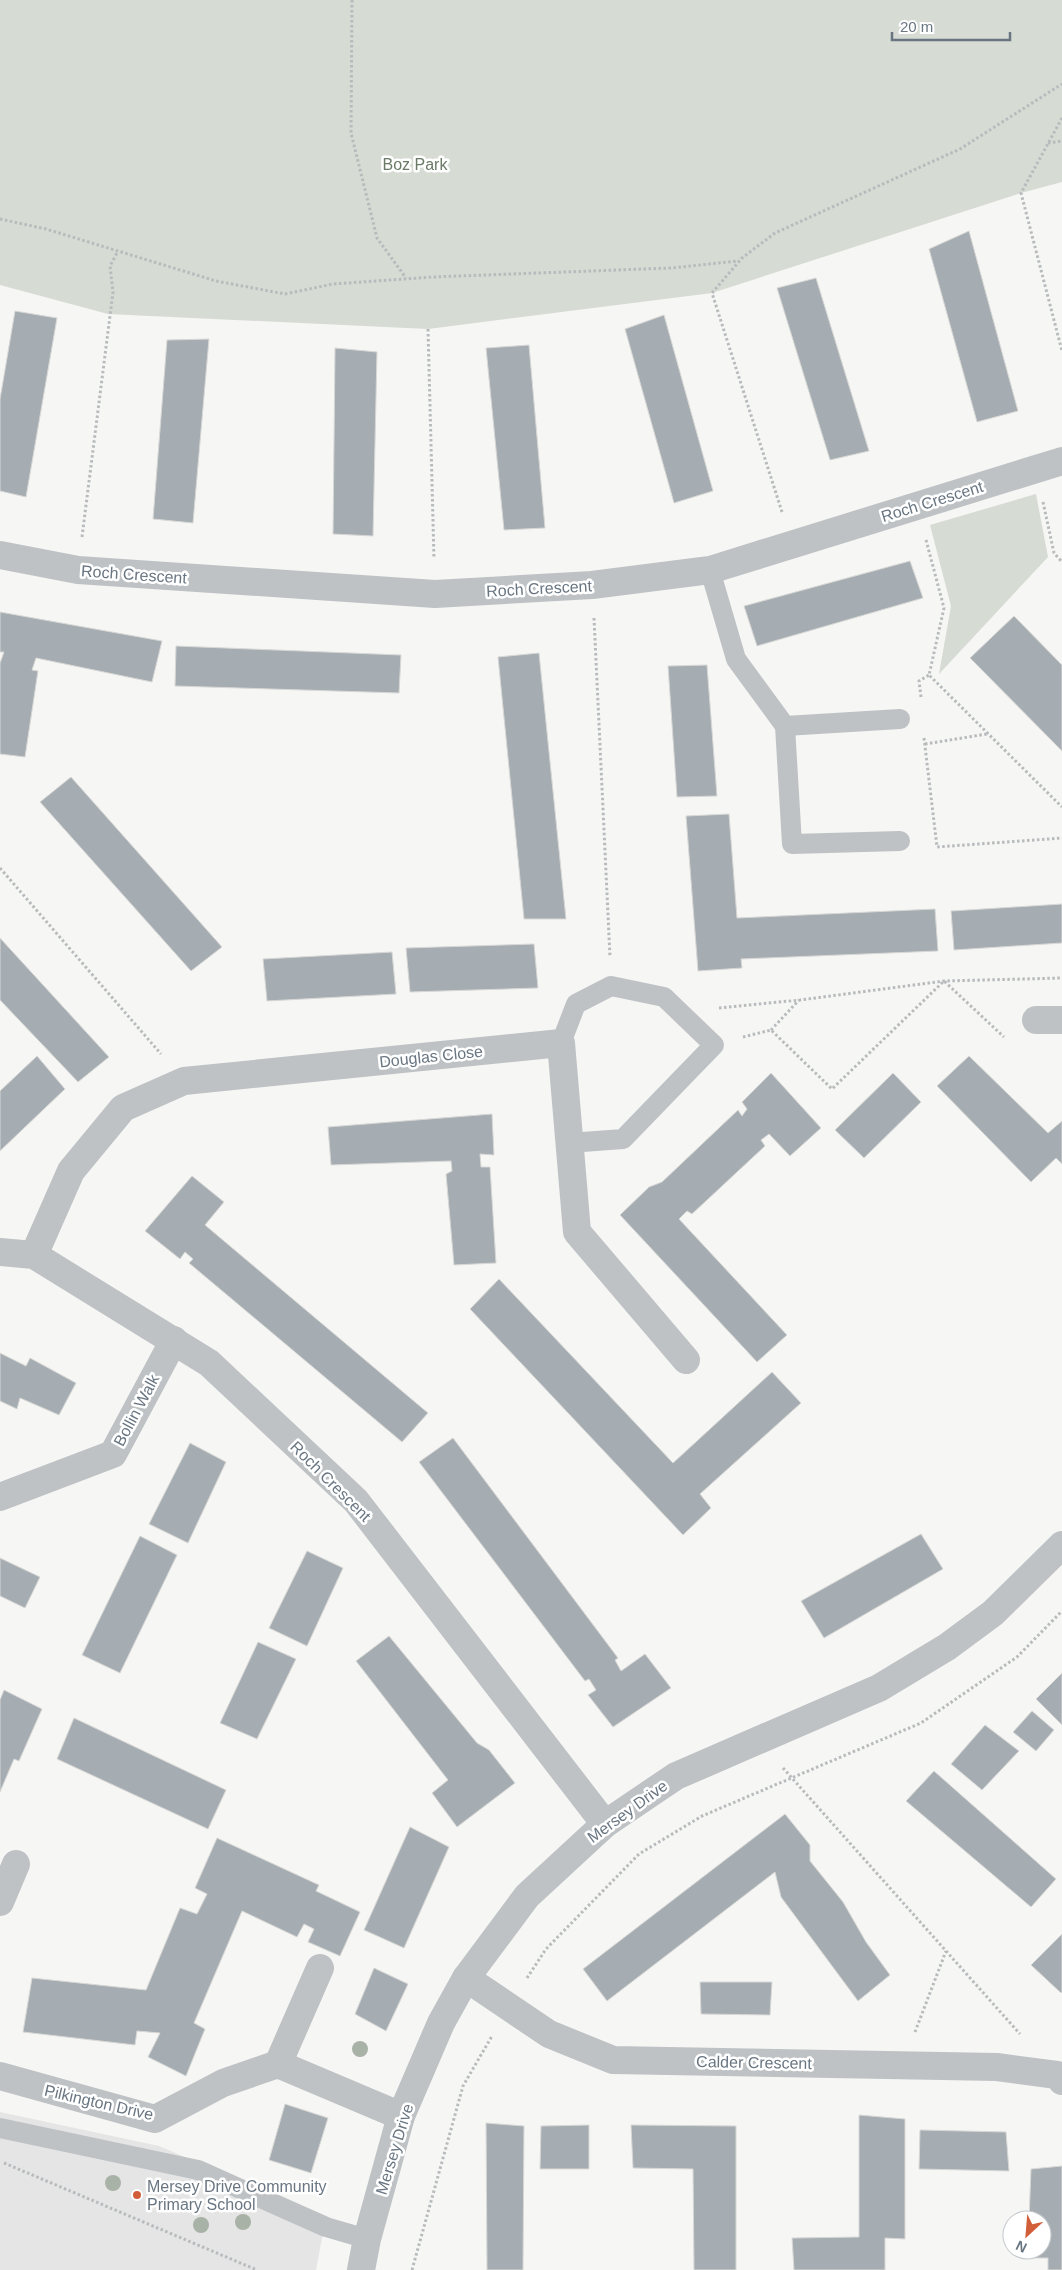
<svg xmlns="http://www.w3.org/2000/svg" width="1062" height="2270" viewBox="0 0 1062 2270" font-family="Helvetica,sans-serif">
  <style>
    .built { fill: #e4e5e4 }
    .green { fill: #d6dbd3 }
    .building { fill: #a6adb2; stroke: #d8d8d6 }
    .lines { fill: none; stroke-linecap: round; stroke-linejoin: round }
    .path { stroke: #b8bbbd; stroke-width: 3; stroke-dasharray: 2.5 2.5; stroke-linecap: butt }
    .service { stroke: #bec2c5; stroke-width: 20 }
    .minor { stroke: #bec2c5; stroke-width: 28 }
    .tertiary { stroke: #bec2c5; stroke-width: 28 }
    .tree { fill: #a9b2a6 }
    .poi-dot { fill: #d25e39; stroke: #fff; stroke-width: 2 }
    .labels { text-anchor: middle; stroke-width: 5; stroke-linejoin: round; paint-order: stroke }
    .park-label { font-size: 16px; fill: #6a7a67; stroke: #fff }
    .street-label { font-size: 16px; fill: #697682; stroke: #fff }
    .poi-label { font-size: 16px; fill: #697682; stroke: #fff; text-anchor: start }
  </style>
  <rect width="100%" height="100%" fill="#f6f6f4"/>
  <path class="built" d="M0,2112L159,2146L326,2217L316,2270H0Z"/>
  <g class="green">
    <path d="M0,0H1062V182L1021,193L712,293L428,329L108,314L0,285Z"/>
    <path d="M1036,494L1048,557L939,674L951,606L930,525Z"/>
  </g>
  <g class="building">
    <path d="M969,231L1018,411L977,422L929,249Z"/>
    <path d="M816,278L869,451L830,460L777,288Z"/>
    <path d="M15,311L57,318L26,497L0,491V399Z"/>
    <path d="M664,315L713,491L674,503L625,329Z"/>
    <path d="M209,339L193,523L153,519L167,340Z"/>
    <path d="M529,345L545,528L504,530L486,348Z"/>
    <path d="M335,348L377,352L373,536L333,534Z"/>
    <path d="M910,561L923,598L757,646L744,606Z"/>
    <path d="M0,612L162,641L152,682L36,658L32,670L38,671L25,757L0,754V663L4,652H0Z"/>
    <path d="M1014,616L1062,665V751L970,658Z"/>
    <path d="M176,646L401,655L399,693L175,686Z"/>
    <path d="M539,653L566,919H524L498,657Z"/>
    <path d="M707,665L717,796L677,797L668,666Z"/>
    <path d="M71,777L222,947L191,971L40,802Z"/>
    <path d="M729,814L737,918L935,909L938,951L741,959L742,968L698,971L686,816Z"/>
    <path d="M1062,904V943L954,950L951,911Z"/>
    <path d="M0,938L109,1057L78,1082L0,1000Z"/>
    <path d="M534,944L538,988L410,992L406,948Z"/>
    <path d="M392,952L396,994L267,1001L263,959Z"/>
    <path d="M37,1056L65,1089L0,1151V1091Z"/>
    <path d="M969,1056L1048,1133L1062,1121V1164L1056,1158L1031,1182L937,1086Z"/>
    <path d="M771,1073L821,1128L790,1156L769,1134L761,1140L765,1146L692,1214L687,1211L679,1219L787,1335L757,1362L620,1215L649,1187L662,1182L738,1110L742,1116L747,1109L742,1102Z"/>
    <path d="M893,1073L921,1102L864,1158L835,1130Z"/>
    <path d="M492,1114L494,1155L480,1154L481,1167H490L496,1263L454,1265L446,1174L452,1171L451,1161L331,1165L328,1127Z"/>
    <path d="M192,1176L224,1202L205,1225L428,1413L402,1442L189,1263L193,1259L185,1252L180,1259L145,1231Z"/>
    <path d="M499,1279L673,1463L772,1372L801,1403L700,1494L711,1508L683,1535L470,1309Z"/>
    <path d="M0,1353L26,1366L30,1358L76,1383L59,1415L20,1398L17,1409L0,1401Z"/>
    <path d="M453,1438L618,1658L615,1660L621,1671L645,1654L671,1688L613,1727L588,1695L596,1690L589,1679L585,1681L419,1462Z"/>
    <path d="M190,1443L226,1462L188,1543L149,1524Z"/>
    <path d="M921,1534L943,1569L824,1638L801,1601Z"/>
    <path d="M140,1536L177,1555L120,1673L82,1655Z"/>
    <path d="M307,1551L343,1568L307,1646L269,1628Z"/>
    <path d="M0,1558L40,1577L25,1608L0,1596Z"/>
    <path d="M389,1636L477,1743L489,1750L515,1783L457,1827L432,1793L448,1780L356,1661Z"/>
    <path d="M258,1642L296,1659L257,1739L220,1723Z"/>
    <path d="M1062,1673V1725L1036,1699Z"/>
    <path d="M4,1690L42,1709L19,1761L14,1759L0,1792V1700Z"/>
    <path d="M1032,1711L1054,1730L1036,1751L1013,1732Z"/>
    <path d="M74,1718L226,1790L208,1829L57,1759Z"/>
    <path d="M985,1725L1019,1751L982,1790L951,1764Z"/>
    <path d="M934,1771L1056,1879L1031,1907L906,1801Z"/>
    <path d="M785,1814L810,1845V1861L843,1902L866,1942L890,1975L858,2001L781,1897L775,1872L607,2001L583,1969Z"/>
    <path d="M410,1827L449,1847L404,1948L364,1930Z"/>
    <path d="M217,1838L319,1885L316,1891L360,1912L340,1956L308,1942L314,1929L304,1924L297,1937L242,1911L194,2023L205,2029L186,2076L148,2057L160,2033L137,2031L135,2045L23,2032L32,1978L146,1990L180,1908L197,1914L207,1894L195,1888Z"/>
    <path d="M1062,1934V1992L1061,1993L1031,1965Z"/>
    <path d="M374,1968L408,1984L386,2031L355,2014Z"/>
    <path d="M700,1982H772L770,2015L701,2014Z"/>
    <path d="M285,2104L328,2118L311,2173L269,2160Z"/>
    <path d="M859,2115L905,2119V2239L885,2238V2270H794L792,2238L859,2237Z"/>
    <path d="M486,2123L524,2126L523,2270H487Z"/>
    <path d="M589,2125V2169H540L541,2126Z"/>
    <path d="M631,2125L736,2126V2270H694L693,2169L633,2168Z"/>
    <path d="M920,2130L1006,2132L1009,2171L919,2169Z"/>
    <path d="M1062,2166V2270H1048V2258H1027V2250H1042V2220H1029L1031,2169Z"/>
  </g>
  <g class="lines">
    <g class="path">
      <path d="M352,0L351,133L377,238L406,278"/>
      <path d="M1062,118L1021,193L1062,351"/>
      <path d="M1048,143L1062,141"/>
      <path d="M0,219L46,229L216,281L285,294L333,284L433,277L670,268L739,261"/>
      <path d="M428,329L434,559"/>
      <path d="M1043,502L1054,553L1062,562"/>
      <path d="M782,512L712,293L742,258L775,233L960,149L1062,84"/>
      <path d="M82,537L113,292L110,266L118,251"/>
      <path d="M926,540L944,608L929,675L1062,807"/>
      <path d="M594,618L610,957"/>
      <path d="M921,697L919,681L929,675"/>
      <path d="M924,738L937,847L1062,838"/>
      <path d="M925,744L987,734"/>
      <path d="M0,868L161,1054"/>
      <path d="M719,1008L800,1000L944,981L1062,978"/>
      <path d="M771,1030L799,1000"/>
      <path d="M743,1037L771,1030L832,1089L944,981L1004,1037"/>
      <path d="M783,1768L1020,2034"/>
      <path d="M527,1978L546,1949L639,1854L702,1816L921,1723L1017,1657L1062,1611"/>
      <path d="M915,2032L946,1951"/>
      <path d="M4,2163L257,2270"/>
      <path d="M412,2270L463,2086L492,2036"/>
    </g>
    <g class="service">
      <path d="M710,570L736,659L785,726L792,844L900,841"/>
      <path d="M785,726L900,719"/>
      <path d="M561,1043L576,1004L611,986L664,997L714,1045L623,1139L569,1143"/>
      <path d="M0,2128L198,2170L326,2227L367,2239"/>
    </g>
    <g class="minor">
      <path d="M0,555L78,570L435,594L592,585L710,570L1062,461"/>
      <path d="M1036,1020H1062"/>
      <path d="M0,1252L34,1255L209,1363L356,1501L605,1824"/>
      <path d="M34,1255L71,1171L123,1108L184,1081L561,1043L577,1232L686,1360"/>
      <path d="M0,1497L113,1454L174,1340"/>
      <path d="M0,1902L16,1864"/>
      <path d="M466,1978L549,2034L613,2060L997,2067L1057,2075L1062,2081"/>
      <path d="M278,2064L320,1968"/>
      <path d="M0,2076L155,2119L223,2083L278,2064L401,2116"/>
    </g>
    <path class="tertiary" d="M361,2270L367,2239L401,2116L441,2023L466,1978L527,1896L605,1824L676,1776L879,1688L947,1647L993,1613L1062,1545"/>
  </g>
  <g class="tree">
    <circle cx="360" cy="2049" r="8"/>
    <circle cx="113" cy="2183" r="8"/>
    <circle cx="243" cy="2222" r="8"/>
    <circle cx="201" cy="2225" r="8"/>
  </g>
  <circle class="poi-dot" cx="137" cy="2195" r="5"/>
  <g class="labels">
    <g class="park-label">
      <text x="415" y="170">Boz Park</text>
    </g>
    <g class="street-label">
      <text transform="translate(932 501) rotate(-17)" y="6">Roch Crescent</text>
      <text transform="translate(134 574) rotate(4)" y="6">Roch Crescent</text>
      <text transform="translate(539 588) rotate(-3)" y="6">Roch Crescent</text>
      <text transform="translate(431 1056) rotate(-6)" y="6">Douglas Close</text>
      <text transform="translate(136 1410) rotate(-62)" y="6">Bollin Walk</text>
      <text transform="translate(331 1481) rotate(45)" y="6">Roch Crescent</text>
      <text transform="translate(627 1811) rotate(-36)" y="6">Mersey Drive</text>
      <text transform="translate(754 2062) rotate(1)" y="6">Calder Crescent</text>
      <text transform="translate(99 2102) rotate(13)" y="6">Pilkington Drive</text>
      <text transform="translate(394 2149) rotate(-73)" y="6">Mersey Drive</text>
    </g>
    <g class="poi-label">
      <text x="147" y="2192">Mersey Drive Community<tspan x="147" dy="18">Primary School</tspan></text>
    </g>
  </g>
  <g transform="translate(1027 2235) rotate(206)"><circle r="24" fill="#ffffff" stroke="#c3c8cd"/>
  <path d="M0-4L9 19L0 12L-9 19Z" fill="#d25e39"/>
  <text y="-8" font-size="14" font-weight="bold" text-anchor="middle" fill="#697682">N</text>
  </g>
  <path d="M892 32v8h118v-8" fill="none" stroke="#697682" stroke-width="2.5"/>
  <text x="900" y="32" font-size="15" fill="#697682" stroke="#ffffff" stroke-width="4" paint-order="stroke">20 m</text>
</svg>
